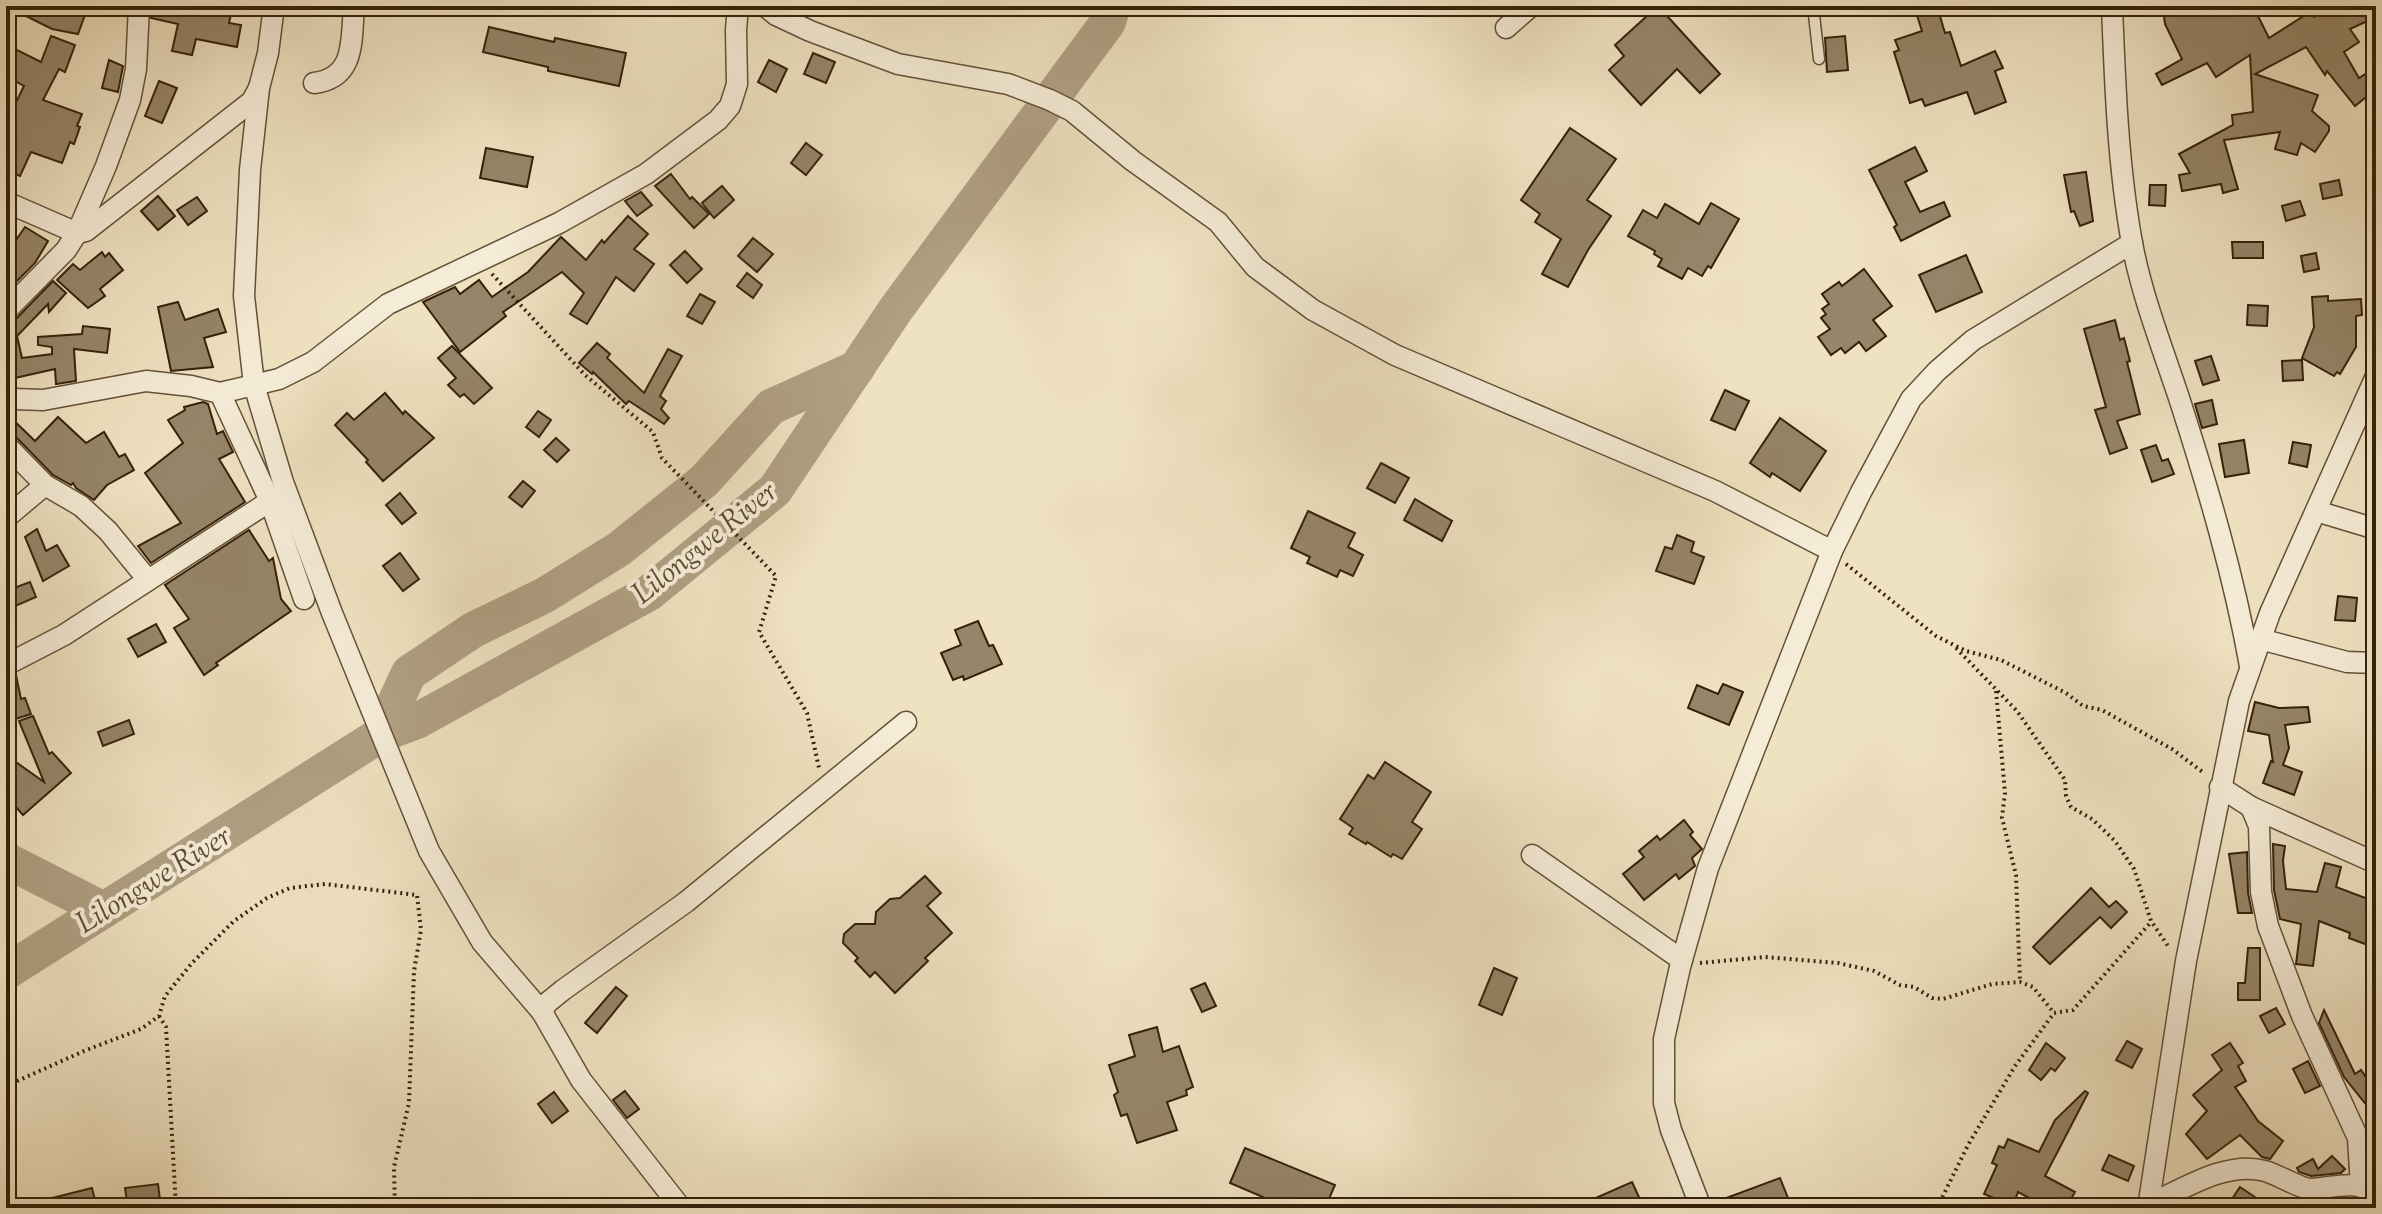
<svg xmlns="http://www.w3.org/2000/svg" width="2382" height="1214" viewBox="0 0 2382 1214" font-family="'Sorts Mill Goudy',serif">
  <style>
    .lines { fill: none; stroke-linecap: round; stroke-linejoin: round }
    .river { stroke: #b0a083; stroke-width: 36 }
    .building { fill: #968569; stroke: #35210a; stroke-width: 2 }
    .service-casing { stroke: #645138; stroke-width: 13 }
    .minor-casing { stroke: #645138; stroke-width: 23 }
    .path { stroke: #35210a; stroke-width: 4; stroke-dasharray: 2 4; stroke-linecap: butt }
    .service { stroke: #f5ecd7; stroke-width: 10 }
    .minor { stroke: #f5ecd7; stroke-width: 20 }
    .labels { text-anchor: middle; stroke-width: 8; stroke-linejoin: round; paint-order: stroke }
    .water-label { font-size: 30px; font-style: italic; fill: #604d34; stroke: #f5ecd7 }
  </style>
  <rect width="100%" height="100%" fill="#efe2c1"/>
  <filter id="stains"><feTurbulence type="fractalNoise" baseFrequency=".0025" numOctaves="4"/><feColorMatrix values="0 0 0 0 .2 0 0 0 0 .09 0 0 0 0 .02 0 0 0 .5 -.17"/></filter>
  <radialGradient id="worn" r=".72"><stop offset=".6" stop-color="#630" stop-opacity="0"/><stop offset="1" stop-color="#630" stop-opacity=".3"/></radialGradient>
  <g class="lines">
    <g class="river">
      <path d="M380,735L409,673L473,630L545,595L619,549L704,481L771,407L857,368"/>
      <path d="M6,860L104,910"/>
      <path d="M6,972L380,735L417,721L649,593L775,490L896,309L1108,22L1113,6"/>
    </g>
  </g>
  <g class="building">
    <path d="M6,6H78L87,9L78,34L52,29Z"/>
    <path d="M152,6H233L229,23L241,25L237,47L196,39L192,55L172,51L178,24L151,18Z"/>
    <path d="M1658,6L1720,74L1700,93L1677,69L1641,105L1609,70L1624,56L1615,45Z"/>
    <path d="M1914,6H1937L1945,33L1950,32L1961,66L1995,51L2003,68L1995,71L2006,102L1975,114L1967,92L1925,106L1922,99L1910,103L1894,52L1899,50L1895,40L1922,31Z"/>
    <path d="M2188,6H2253L2269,38L2310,12L2314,17L2338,6H2376V17L2350,29L2359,42L2344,52L2359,78L2376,67V89L2355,106L2327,71L2325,75L2306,47L2255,74L2318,95L2312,111L2329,126V131L2315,152L2301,143L2297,155L2275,149L2280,132L2224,140L2238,189L2223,193L2221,184L2182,191L2179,175L2190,173L2179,154L2233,125L2232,115L2253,112L2250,55L2216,77L2207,63L2162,85L2156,74L2182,59L2165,24L2163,10Z"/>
    <path d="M489,27L554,42L555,38L626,53L619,86L548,71V67L483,52Z"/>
    <path d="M51,36L75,45L65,72L59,69L43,100L82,114L77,126L80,127L74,144L70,142L62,163L31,152L20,176L6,170V152L12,136L6,133V111L11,113L24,86L6,76V56L11,47L41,62Z"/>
    <path d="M1845,36L1848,70L1827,72L1825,38Z"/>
    <path d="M813,53L835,62L826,83L804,74Z"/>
    <path d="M109,60L123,66L118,92L102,88Z"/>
    <path d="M769,60L787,69L776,92L758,82Z"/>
    <path d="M159,81L177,88L162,123L145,116Z"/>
    <path d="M1570,128L1616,159L1587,200L1611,216L1588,250L1568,287L1542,274L1561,239L1535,222L1540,214L1521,200Z"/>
    <path d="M806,143L822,155L806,175L791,163Z"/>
    <path d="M1915,147L1927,171L1905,182L1920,212L1944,202L1950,216L1901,241L1894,227L1897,225L1869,170Z"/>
    <path d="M486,148L533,157L527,187L480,178Z"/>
    <path d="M2086,172L2093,221L2080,226L2074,211L2071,212L2064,175Z"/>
    <path d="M671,174L690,199L692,197L709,214L694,228L655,186Z"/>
    <path d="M2339,180L2342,195L2323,199L2320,184Z"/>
    <path d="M2150,185H2166L2165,206L2149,205Z"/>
    <path d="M722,186L734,200L714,218L702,203Z"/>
    <path d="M641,192L652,205L637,216L625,201Z"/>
    <path d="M158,196L175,216L158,230L141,211Z"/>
    <path d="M197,197L207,211L188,225L177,210Z"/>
    <path d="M2300,201L2305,215L2286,221L2282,206Z"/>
    <path d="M1711,203L1739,219L1711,268L1708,266L1702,276L1688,268L1682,279L1658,266L1662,259L1654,254L1655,251L1628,236L1643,210L1657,218L1665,204L1699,224Z"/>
    <path d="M628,216L648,234L634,249L654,264L634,291L616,277L587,324L570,314L584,293L562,272L503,312L506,316L460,352L423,302L455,287L460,294L479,280L492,297L528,272L561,237L586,260L602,240L604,243Z"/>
    <path d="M25,227L48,241L35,263L6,292V243L12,246Z"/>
    <path d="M753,238L773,254L757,272L738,256Z"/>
    <path d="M2232,242H2263V258H2233Z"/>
    <path d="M685,251L702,269L687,283L670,265Z"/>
    <path d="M102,252L105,257L109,253L123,270L100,289L105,296L88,308L57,280L73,264L80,270Z"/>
    <path d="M2316,253L2319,269L2304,272L2301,256Z"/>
    <path d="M1966,255L1982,292L1936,312L1919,275Z"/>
    <path d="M1864,269L1892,306L1873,320L1886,336L1866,351L1859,342L1845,353L1841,348L1831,355L1818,337L1830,329L1821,318L1826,314L1822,309L1829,304L1822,294L1839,282L1842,286Z"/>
    <path d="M747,273L762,285L753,298L737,286Z"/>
    <path d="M53,281L66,293L49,312L48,304L17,336L22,358L52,354V347L38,345V337L82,334L83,326L110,329L107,353L74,349L76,381L56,384L55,369L6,380V324L15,320Z"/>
    <path d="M700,294L715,302L702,324L687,316Z"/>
    <path d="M2328,296V301L2361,299L2362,315L2356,316V347L2340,374L2337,372L2334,376L2302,358L2314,327L2312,297Z"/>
    <path d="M178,302L185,320L218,309L226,332L204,338L213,367L171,371L158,307Z"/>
    <path d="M2248,305L2268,306L2267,326L2247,325Z"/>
    <path d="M2115,320L2120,340L2124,338L2130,361L2127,362L2140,414L2117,421L2127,448L2110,454L2095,410L2106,407L2084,329Z"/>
    <path d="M597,343L610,354L607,358L644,393L668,349L682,356L660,396L666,401L661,409L669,418L664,424L629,401L626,404L593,372L592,374L579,363Z"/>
    <path d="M452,346L492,388L474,404L464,394L460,397L448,385L456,378L438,358Z"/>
    <path d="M2211,356L2219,380L2203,385L2195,361Z"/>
    <path d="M2302,360L2303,380L2283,381L2282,361Z"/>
    <path d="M1725,390L1749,401L1735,430L1711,420Z"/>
    <path d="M385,393L403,414L405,411L434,438L383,481L366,462L368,460L335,425L347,413L354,420Z"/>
    <path d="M2212,400L2217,424L2202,428L2195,404Z"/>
    <path d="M203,402L208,404L217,434L223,431L233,452L219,459L245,502L151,563L138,546L181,523L145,473L183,443L168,420L185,410L184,407Z"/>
    <path d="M538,411L551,420L539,437L526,427Z"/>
    <path d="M6,413L35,441L58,417L86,443L104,432L119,457L125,454L134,470L107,485L94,500L76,488L73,483L71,485L53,475L15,436L6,432Z"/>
    <path d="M1780,418L1826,451L1800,491L1772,473L1770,477L1750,463Z"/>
    <path d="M556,438L569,450L557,462L544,450Z"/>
    <path d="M2244,440L2249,473L2225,477L2219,444Z"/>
    <path d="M2293,442L2311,445L2307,467L2289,463Z"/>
    <path d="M2156,445L2162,461L2168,459L2174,474L2152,482L2141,450Z"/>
    <path d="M1381,463L1409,478L1395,503L1367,488Z"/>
    <path d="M523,481L535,491L522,507L509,497Z"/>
    <path d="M400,493L416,513L402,524L386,505Z"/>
    <path d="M1415,499L1452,521L1442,541L1404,520Z"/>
    <path d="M1308,511L1355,533L1348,547L1363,555L1353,576L1340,570L1337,577L1307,563L1310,557L1291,548Z"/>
    <path d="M37,529L46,551L57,545L69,566L43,581L25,537Z"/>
    <path d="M249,530L269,561L273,558L281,599L291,611L216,663L218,665L204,675L174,628L189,619L165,585Z"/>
    <path d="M1677,535L1694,542L1691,552L1704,557L1694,584L1656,571L1665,547L1672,549Z"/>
    <path d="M400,553L419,579L403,591L383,566Z"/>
    <path d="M30,582L36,597L6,610V591Z"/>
    <path d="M2338,596L2357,598L2355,621L2335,620Z"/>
    <path d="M978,621L989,646L993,645L1002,664L964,680L963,676L953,680L941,653L961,645L955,630Z"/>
    <path d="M156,624L166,642L138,657L128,639Z"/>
    <path d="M16,675L21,699L25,698L31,714L9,721L6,713V678Z"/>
    <path d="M1723,684L1743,692L1729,725L1688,708L1697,685L1718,694Z"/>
    <path d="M2255,702L2279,708L2308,707L2310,722L2285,725L2289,748L2283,765L2302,772L2294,795L2263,783L2271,761L2273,762L2269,735L2248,731Z"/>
    <path d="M33,716L49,754L52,752L71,773L23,815L16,807L6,824V755L44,782L19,721Z"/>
    <path d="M129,720L134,734L103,746L98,732Z"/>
    <path d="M1385,762L1431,792L1412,822L1422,829L1402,859L1393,854L1391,857L1367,842L1366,844L1349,834L1353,828L1340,819L1368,775L1374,779Z"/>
    <path d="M1684,820L1693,832L1690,835L1702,849L1692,858L1695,866L1679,879L1676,874L1644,900L1623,874L1644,857L1639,851L1657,836L1660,840Z"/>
    <path d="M2273,844L2285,846L2283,861L2286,889L2317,892L2325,863L2341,867L2336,887L2376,902V948L2349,938L2350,933L2319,921L2313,966L2296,964L2301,924L2280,919L2274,890Z"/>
    <path d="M2247,852L2248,893L2252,913H2238L2229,854Z"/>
    <path d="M925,876L941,893L927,906L952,933L925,958L928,961L895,993L875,972L870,977L855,961L858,958L843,943L844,934L855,924H875L876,912L890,899L900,898Z"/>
    <path d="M2091,888L2109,907L2116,901L2127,912L2111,928L2100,917L2050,964L2033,947Z"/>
    <path d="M2248,948H2260V1000H2238V983H2245Z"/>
    <path d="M1494,968L1517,978L1502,1015L1479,1005Z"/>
    <path d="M1205,983L1216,1006L1202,1012L1191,989Z"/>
    <path d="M616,987L627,996L597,1033L585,1023Z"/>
    <path d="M2276,1008L2285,1024L2269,1033L2260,1016Z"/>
    <path d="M2324,1010L2355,1074L2361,1070L2376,1092V1117L2344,1077L2319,1023Z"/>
    <path d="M1157,1027L1163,1052L1179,1046L1193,1087L1186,1090L1187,1095L1167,1102L1177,1130L1137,1143L1127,1114L1121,1116L1114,1095L1118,1092L1109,1065L1135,1056L1129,1035Z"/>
    <path d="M2127,1041L2142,1049L2132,1068L2116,1060Z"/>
    <path d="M2046,1043L2065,1058L2055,1071L2051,1068L2041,1080L2029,1070Z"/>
    <path d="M2230,1043L2243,1063L2238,1066L2246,1081L2235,1087L2258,1121L2283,1141L2270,1159L2262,1157L2240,1135L2207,1159L2186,1134L2207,1111L2193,1095L2222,1070L2212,1055Z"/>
    <path d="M2308,1061L2320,1086L2305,1093L2293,1069Z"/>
    <path d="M625,1091L639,1109L627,1118L613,1100Z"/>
    <path d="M2085,1091L2088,1093L2045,1176L2075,1192L2066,1208H2049L2018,1192L2013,1206L1984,1194L1997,1165L1992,1163L1999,1146L2004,1148L2008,1139L2039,1152L2055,1120Z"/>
    <path d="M554,1092L568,1111L552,1123L538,1104Z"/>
    <path d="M1245,1148L1335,1185L1325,1208H1258L1263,1197L1230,1183Z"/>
    <path d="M2109,1155L2134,1166L2128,1181L2102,1170Z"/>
    <path d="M2332,1156L2345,1169L2341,1173L2311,1176L2299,1172L2297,1168L2313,1159L2318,1169Z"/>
    <path d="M1780,1178L1792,1208H1714L1713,1203Z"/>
    <path d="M1632,1182L1644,1208H1573Z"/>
    <path d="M158,1184L161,1208H128L125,1188Z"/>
    <path d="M2240,1187L2271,1208H2226Z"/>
    <path d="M92,1188L97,1208H36V1202Z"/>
    <path d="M2299,1200H2326L2334,1208H2292Z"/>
  </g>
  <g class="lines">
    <g class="service-casing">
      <path id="service" d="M1813,6L1819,59"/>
    </g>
    <g class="minor-casing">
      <g id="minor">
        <path d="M274,6L268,53L259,88L250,170L244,296L254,385L283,482L332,613L429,851L482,942L542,1012"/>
        <path d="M765,6L776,15L810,31L898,64L1008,84L1050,100L1072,111L1133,161L1218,222L1255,267L1313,310L1395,355L1715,491L1832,551"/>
        <path d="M2112,6C2115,85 2118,166 2132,243C2142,297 2163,349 2180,401C2208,488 2234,576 2250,666"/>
        <path d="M1506,28L1531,6"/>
        <path d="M314,83C356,78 351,40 354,6"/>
        <path d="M6,202L77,233L86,231L252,101L259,88"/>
        <path d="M6,311L66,250L77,233L106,166L130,100L136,69L139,6"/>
        <path d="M220,393L270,501L304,599"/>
        <path d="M6,394L15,399L43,400L146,381L191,386L220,393L279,379L313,362L388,304L559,223L646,174L718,120L730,106L737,84L736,30L738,6"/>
        <path d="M6,445L45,485L81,506L108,531L148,580"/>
        <path d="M2316,511L2376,529"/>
        <path d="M7,517L45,485"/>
        <path d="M2260,639L2347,662L2376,663"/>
        <path d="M6,665L64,635L270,501"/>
        <path d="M2220,787L2251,807L2376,863"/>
        <path d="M2251,807L2259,826L2261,892L2268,926L2302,1016L2358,1138L2361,1187"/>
        <path d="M1532,855L1682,960"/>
        <path d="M2148,1205C2182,1190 2226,1160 2265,1171C2276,1174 2302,1189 2310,1189C2331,1188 2357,1179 2376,1193"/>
        <path d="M681,1208L581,1080L542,1012L547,1003L563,990L686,902L906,722"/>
        <path d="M1701,1208L1671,1130L1664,1103V1039L1680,967L1708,868L1832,551L1861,492L1911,399L1937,371L1973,340L2132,243"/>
        <path d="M2148,1208L2186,961L2239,701L2270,613L2376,376"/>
      </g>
    </g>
    <g class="path">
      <path d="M492,274L585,375L653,432L662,458L776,576L759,632L807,713L819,768"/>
      <path d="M1846,564L1936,636L1966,651L2001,660L2066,693L2083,706L2102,710L2172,749L2204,773"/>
      <path d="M1956,648L2017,711L2065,780L2066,796L2071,807L2092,819L2115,841L2134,869L2151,921L2168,946"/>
      <path d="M1996,691L2005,793L2002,818L2016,875L2020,982"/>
      <path d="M1700,963L1765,957L1838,963L1874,971L1900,985L1914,987L1932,998L1943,999L1992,984L2020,982L2033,987L2054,1013"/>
      <path d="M159,1016L166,1027L176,1208"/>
      <path d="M6,1086L84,1051L141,1029L159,1016L165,996L192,963L234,921L267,898L290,888L325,884L417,895L421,930L414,971L409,1103L394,1167L395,1208"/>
      <path d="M1937,1208L1968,1145L2015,1066L2054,1013L2073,1010L2151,922"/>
    </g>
    <use href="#service" class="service"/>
    <use href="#minor" class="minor"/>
  </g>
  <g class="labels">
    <g class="water-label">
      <text transform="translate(704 542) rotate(-39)" y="10">Lilongwe River</text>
      <text transform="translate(153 879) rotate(-32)" y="10">Lilongwe River</text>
    </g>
  </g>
  <rect width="2382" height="1214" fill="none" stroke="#efe2c1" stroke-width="32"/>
  <rect x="8" y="8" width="2366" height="1198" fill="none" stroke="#35210a" stroke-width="4"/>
  <rect x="16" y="16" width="2350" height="1182" fill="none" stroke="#35210a" stroke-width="2"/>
  <rect width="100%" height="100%" filter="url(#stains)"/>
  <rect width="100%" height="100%" fill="url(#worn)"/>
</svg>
